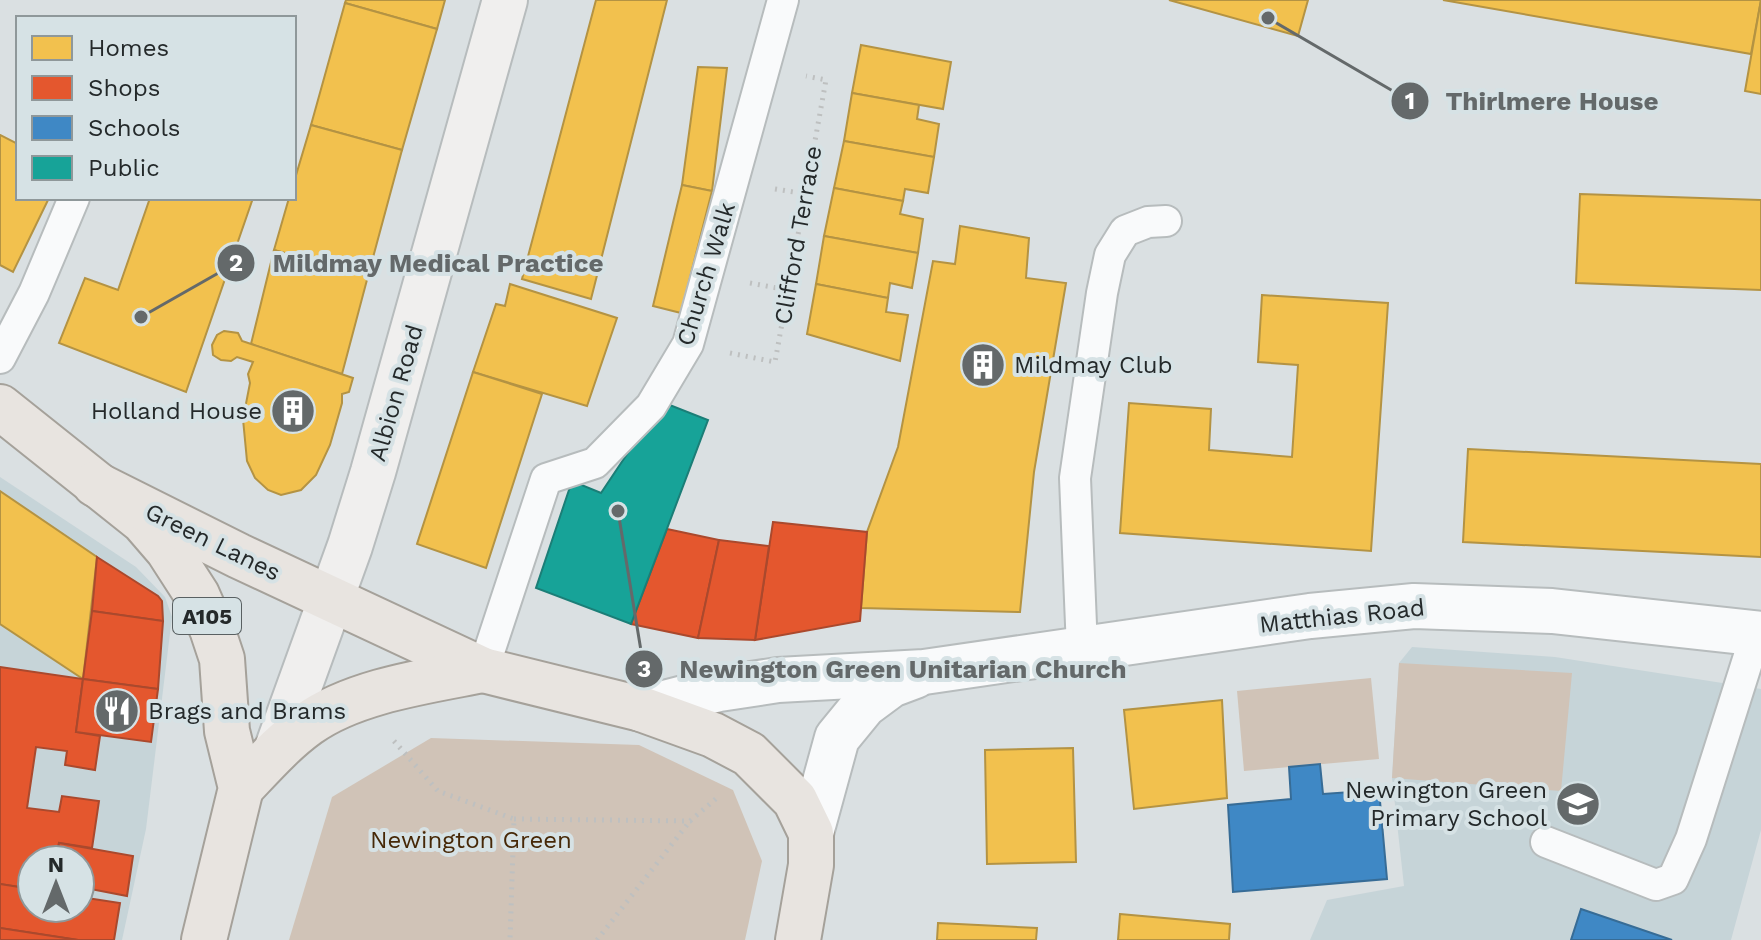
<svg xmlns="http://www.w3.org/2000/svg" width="1761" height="940" viewBox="0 0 1761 940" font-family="'Work Sans',sans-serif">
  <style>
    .built { fill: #c6d4d8; fill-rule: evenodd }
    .green { fill: #d0c3b7 }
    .homes { fill: #f2c14e; stroke: #b49343; stroke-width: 2 }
    .shops { fill: #e4572e; stroke: #aa492d; stroke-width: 2 }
    .schools { fill: #3f88c5; stroke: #376c96; stroke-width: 2 }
    .public { fill: #17a398; stroke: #1b7e77; stroke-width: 2 }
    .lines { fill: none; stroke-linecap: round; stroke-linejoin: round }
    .service-casing { stroke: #b7bcbd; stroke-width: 34 }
    .tertiary-casing { stroke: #b7bcbd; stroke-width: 48 }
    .secondary-casing { stroke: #b7bcbd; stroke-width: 48 }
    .primary-casing { stroke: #a5a19a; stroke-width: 48 }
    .path { stroke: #bec0c0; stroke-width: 5; stroke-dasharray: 2 6; stroke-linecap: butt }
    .service { stroke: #f9fafb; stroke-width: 30 }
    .tertiary { stroke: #f9fafb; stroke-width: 44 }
    .secondary { stroke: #f0efee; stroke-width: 44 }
    .primary { stroke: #e8e4e0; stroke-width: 44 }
    .labels { text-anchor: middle; stroke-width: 8; stroke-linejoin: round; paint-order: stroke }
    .shield { fill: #d6e2e5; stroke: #596062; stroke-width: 2 }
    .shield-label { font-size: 22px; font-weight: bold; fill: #24292a }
    .street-label { font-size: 24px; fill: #24292a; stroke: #d6e2e5 }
    .poi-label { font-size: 24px; fill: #24292a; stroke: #d6e2e5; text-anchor: start }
    .park-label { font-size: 24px; fill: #462807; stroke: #d6e2e5 }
    .leader { fill: none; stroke: #64696a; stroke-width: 3 }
    .callout-dot { fill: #64696a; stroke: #d6e2e5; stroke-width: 3 }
    .mark-label { font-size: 24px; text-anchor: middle; font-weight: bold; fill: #fff }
    .callout-label { font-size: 26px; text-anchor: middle; font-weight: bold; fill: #64696a; stroke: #d6e2e5; stroke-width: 8; stroke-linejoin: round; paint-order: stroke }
  </style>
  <rect width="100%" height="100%" fill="#dae0e2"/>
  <g class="built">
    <path d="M0,477L136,567L165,597L172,617L146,829L122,940H0ZM32,860H80V908H32Z"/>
    <path d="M1412,647L1555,657L1761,689V830L1731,940H1310L1327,900L1404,886L1392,778L1399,663Z"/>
  </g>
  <g class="green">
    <path d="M1399,663L1572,673L1561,791L1392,778Z"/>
    <path d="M1371,678L1379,759L1244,771L1237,691Z"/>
    <path d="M431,738L639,745L733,790L762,861L745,940H289L332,797Z"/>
  </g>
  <g class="homes">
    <path d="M346,0H445L437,29L345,3Z"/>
    <path d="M596,0H667L591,299L522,279Z"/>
    <path d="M1169,0H1308L1298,36Z"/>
    <path d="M1443,0H1761L1751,54Z"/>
    <path d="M1761,0V94L1745,91Z"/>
    <path d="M345,3L437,29L402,150L311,125Z"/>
    <path d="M861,45L951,62L943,109L852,93Z"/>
    <path d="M698,67L727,68L712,191L682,185Z"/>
    <path d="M852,93L919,105L917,119L939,124L934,157L844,141Z"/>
    <path d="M311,125L402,150L368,276L274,250L289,198H294V182Z"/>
    <path d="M0,135L18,144V198H49L13,272L0,265Z"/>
    <path d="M844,141L934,157L928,193L905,189L903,201L834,188Z"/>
    <path d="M682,185L712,191L681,313L653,306Z"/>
    <path d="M834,188L903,201L900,214L923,219L918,253L824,236Z"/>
    <path d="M1580,194L1761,200V290L1576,283Z"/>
    <path d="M150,198H253L186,392L59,343L85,278L118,290Z"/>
    <path d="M960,226L1029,238L1026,278L1066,283L1034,472L1020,612L861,608L867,532L898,447L933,261L955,264Z"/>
    <path d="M824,236L918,253L912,288L890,283L888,298L816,284Z"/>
    <path d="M274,250L368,276L342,374L251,344Z"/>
    <path d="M510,284L617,318L587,406L473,372L496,304L505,306Z"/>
    <path d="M816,284L888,298L886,312L908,315L900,361L807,334Z"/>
    <path d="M1262,295L1388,303L1371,551L1120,533L1129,403L1211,409L1209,450L1292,457L1298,365L1258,362Z"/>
    <path d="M224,331L238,333L242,341L353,378L349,392L342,394V403L330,445L316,475L301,490L281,495L268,490L255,478L247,461L243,419L250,383L248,374L253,362L237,357L231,361L221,360L213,355L212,345L217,335Z"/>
    <path d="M473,372L542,394L486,568L417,544Z"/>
    <path d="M1468,449L1761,464V557L1463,542Z"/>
    <path d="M0,491L97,557L83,679L0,624Z"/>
    <path d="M1222,700L1227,798L1134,809L1124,710Z"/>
    <path d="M1073,748L1076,862L987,864L985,750Z"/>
    <path d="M1120,914L1230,924L1229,940H1118Z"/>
    <path d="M938,923L1037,928L1036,940H937Z"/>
  </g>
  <g class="shops">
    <path d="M773,522L867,532L860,621L755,640Z"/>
    <path d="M667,529L719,540L698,638L631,624Z"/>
    <path d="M719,540L769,546L755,640L698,638Z"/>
    <path d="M97,557L158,596L162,601L163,621L92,611Z"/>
    <path d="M92,611L163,621L158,689L83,679Z"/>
    <path d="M0,667L83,679L76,732L100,736L95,770L65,765L67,751L36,747L27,808L59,812L62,796L99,801L92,848L59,843L56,860H32V889L0,884Z"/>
    <path d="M83,679L158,689L151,742L76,732Z"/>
    <path d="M59,843L133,856L127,896L80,887V860H56Z"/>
    <path d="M0,884L32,889V908H80V897L120,903L114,940H78L0,928Z"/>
    <path d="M0,928L78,940H0Z"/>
  </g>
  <g class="schools">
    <path d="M1320,764L1323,794L1379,790L1387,879L1233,892L1228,805L1291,799L1289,767Z"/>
    <path d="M1581,909L1672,940H1571Z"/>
  </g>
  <path class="public" d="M662,402L708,420L631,624L536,588L572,481L601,493Z"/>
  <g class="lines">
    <g class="service-casing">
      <g id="service">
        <path d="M0,358L34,293L74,198"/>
        <path d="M1082,649L1075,478L1102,293L1110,255L1125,231L1148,222L1166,221"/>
        <path d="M483,670L546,479L595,463L651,406L688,344L783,0"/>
        <path d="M1546,842L1656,885L1673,879L1691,839L1756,634"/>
      </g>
    </g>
    <g class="tertiary-casing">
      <g id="tertiary">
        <path d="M641,709L719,689L778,680L924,672L1310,616L1414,606L1552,611L1761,634"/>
        <path d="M811,833L837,738L864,705L891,685L915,676"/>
      </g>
    </g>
    <g class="secondary-casing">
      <path id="secondary" d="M276,751L350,546L373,472L505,0"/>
    </g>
    <g class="primary-casing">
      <g id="primary">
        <path d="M0,407L143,521L168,550L197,595L212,629L222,659L227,731L241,788L204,940"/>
        <path d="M95,484L239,556L483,670L641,709L713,735L749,754L795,800L811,833V865L798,940"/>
        <path d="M241,788C262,766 283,742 308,724C354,691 427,681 483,670"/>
      </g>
    </g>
    <g class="path">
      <path d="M775,189L806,194"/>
      <path d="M750,283L788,290"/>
      <path d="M730,353L775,362L826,80L806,76"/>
      <path d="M394,741L438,791L514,819L510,940"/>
      <path d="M514,819L690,821L719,796"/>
      <path d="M597,940L690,821"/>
    </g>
    <use href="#service" class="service"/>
    <use href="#tertiary" class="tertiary"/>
    <use href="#secondary" class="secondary"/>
    <use href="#primary" class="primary"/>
  </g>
  <defs>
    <g id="building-disc" transform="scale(2.3)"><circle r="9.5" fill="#64696a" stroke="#d6e2e5"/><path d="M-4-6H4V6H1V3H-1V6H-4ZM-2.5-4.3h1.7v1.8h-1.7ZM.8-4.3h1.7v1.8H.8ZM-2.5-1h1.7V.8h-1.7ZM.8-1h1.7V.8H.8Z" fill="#fff"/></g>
    <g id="restaurant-disc" transform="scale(2.3)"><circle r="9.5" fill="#64696a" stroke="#d6e2e5"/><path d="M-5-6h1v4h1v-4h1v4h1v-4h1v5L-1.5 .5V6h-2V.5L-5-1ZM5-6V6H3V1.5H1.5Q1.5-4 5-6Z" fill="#fff"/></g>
    <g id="school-disc" transform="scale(2.3)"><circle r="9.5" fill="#64696a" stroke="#d6e2e5"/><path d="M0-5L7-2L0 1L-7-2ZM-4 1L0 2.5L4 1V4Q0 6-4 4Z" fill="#fff"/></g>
  </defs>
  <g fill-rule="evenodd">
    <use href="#building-disc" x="983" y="365"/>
    <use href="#building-disc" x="293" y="411"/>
    <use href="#restaurant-disc" x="117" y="711"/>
    <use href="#school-disc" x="1578" y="804"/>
  </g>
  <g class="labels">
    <rect class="shield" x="173" y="598" width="68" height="36" rx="6"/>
    <g class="shield-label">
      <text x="207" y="624">A105</text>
    </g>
    <g class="street-label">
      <text transform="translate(798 235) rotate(-80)" y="8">Clifford Terrace</text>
      <text transform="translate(706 274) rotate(-73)" y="8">Church Walk</text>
      <text transform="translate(396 393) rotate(-74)" y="8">Albion Road</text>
      <text transform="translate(213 542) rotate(26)" y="8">Green Lanes</text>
      <text transform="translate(1342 616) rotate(-6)" y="8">Matthias Road</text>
    </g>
    <g class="poi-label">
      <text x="1014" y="373">Mildmay Club</text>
      <text x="262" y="419" text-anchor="end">Holland House</text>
      <text x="148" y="719">Brags and Brams</text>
      <text x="1547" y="798" text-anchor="end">Newington Green<tspan x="1547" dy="28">Primary School</tspan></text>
    </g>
    <g class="park-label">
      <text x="471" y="848">Newington Green</text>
    </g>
  </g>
  <path class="leader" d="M1268 18L1410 101M141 317L236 263M618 511L644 669"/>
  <g class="callout-dot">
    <circle cx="1268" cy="18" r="8"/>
    <circle cx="141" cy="317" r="8"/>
    <circle cx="618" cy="511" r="8"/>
    <circle cx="1410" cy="101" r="20"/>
    <circle cx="236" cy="263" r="20"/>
    <circle cx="644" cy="669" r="20"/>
  </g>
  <g class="mark-label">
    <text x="1410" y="109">1</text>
    <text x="236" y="271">2</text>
    <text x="644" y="677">3</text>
  </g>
  <g class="callout-label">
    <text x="1552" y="110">Thirlmere House</text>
    <text x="438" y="272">Mildmay Medical Practice</text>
    <text x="903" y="678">Newington Green Unitarian Church</text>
  </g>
  <rect x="16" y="16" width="280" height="184" fill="#d6e2e5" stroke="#8f989a" stroke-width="2"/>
  <rect x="32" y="36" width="40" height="24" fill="#f2c14e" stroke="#8f989a" stroke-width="2"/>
  <text x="88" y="56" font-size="24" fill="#24292a">Homes</text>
  <rect x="32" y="76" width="40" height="24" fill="#e4572e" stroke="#8f989a" stroke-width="2"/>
  <text x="88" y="96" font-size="24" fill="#24292a">Shops</text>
  <rect x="32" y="116" width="40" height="24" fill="#3f88c5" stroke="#8f989a" stroke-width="2"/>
  <text x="88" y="136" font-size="24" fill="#24292a">Schools</text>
  <rect x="32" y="156" width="40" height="24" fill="#17a398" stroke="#8f989a" stroke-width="2"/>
  <text x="88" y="176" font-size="24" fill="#24292a">Public</text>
  <g transform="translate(56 884)"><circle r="38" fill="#d6e2e5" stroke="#8f989a" stroke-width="2"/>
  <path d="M0-6L14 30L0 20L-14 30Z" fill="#64696a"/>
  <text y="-12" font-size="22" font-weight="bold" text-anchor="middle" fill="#24292a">N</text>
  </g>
</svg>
